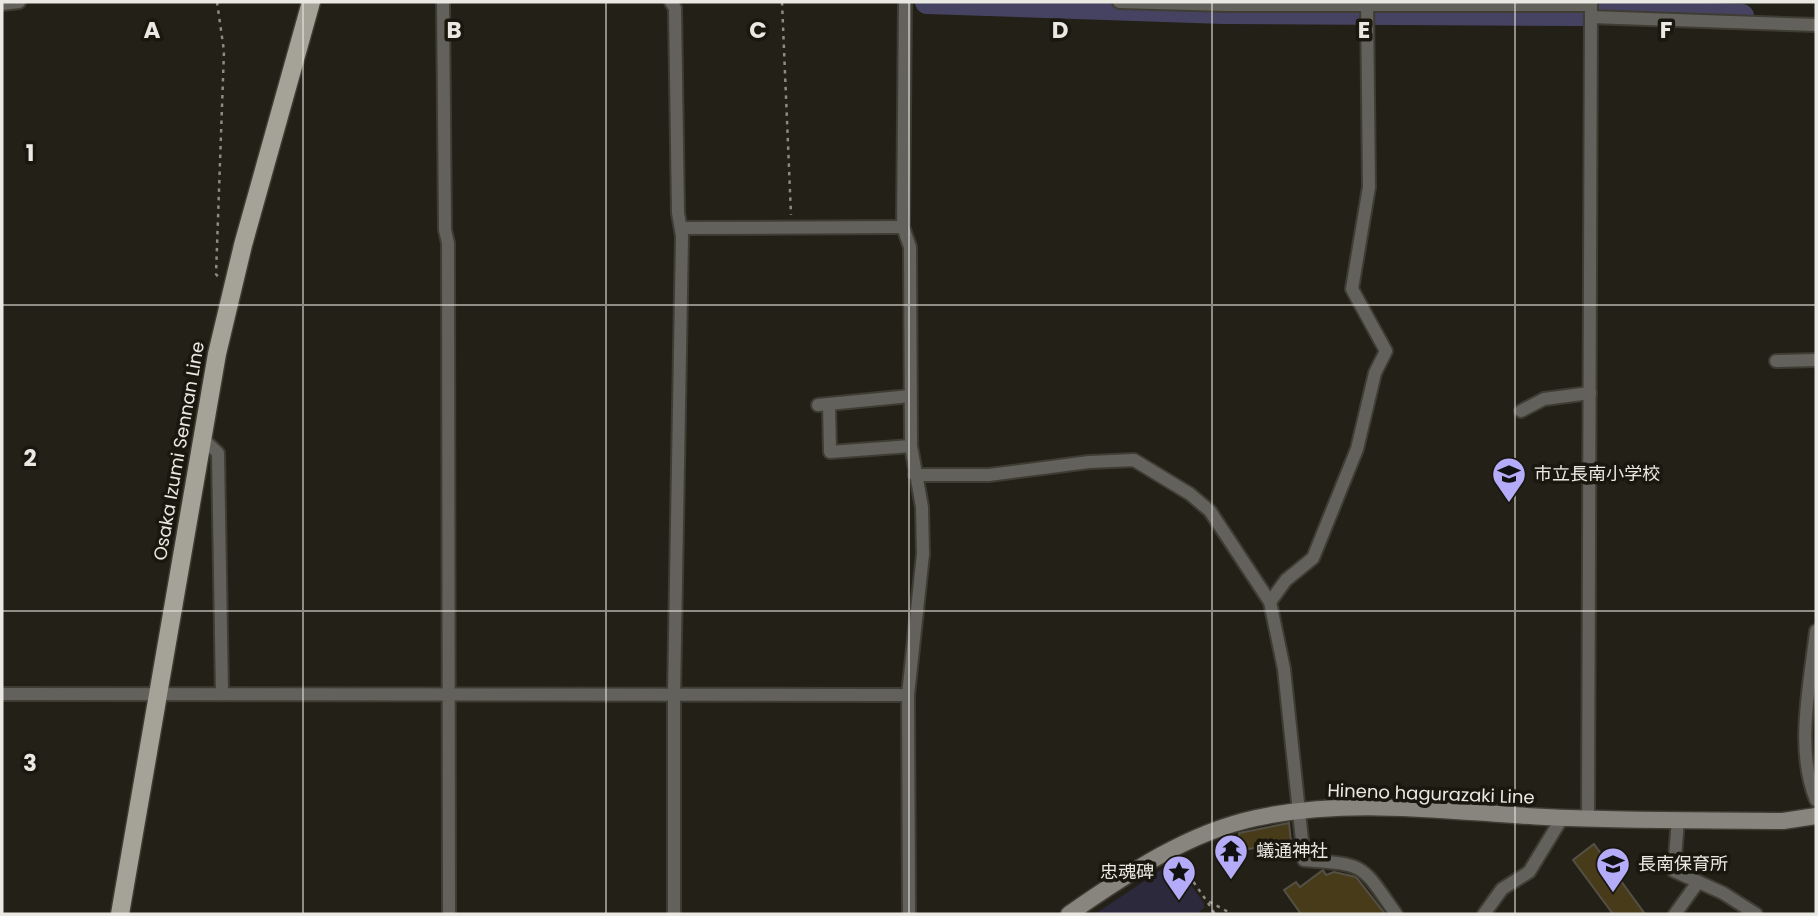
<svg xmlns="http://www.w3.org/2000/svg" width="1818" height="916" viewBox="0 0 1818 916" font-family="Poppins,'Noto Sans JP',sans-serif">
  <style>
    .green { fill: #2b293b }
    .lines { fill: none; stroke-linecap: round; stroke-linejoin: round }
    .river { stroke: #464362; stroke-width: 24 }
    .building { fill: #473b1a; stroke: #545046; stroke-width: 2 }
    .street-casing { stroke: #3f3c33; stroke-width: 16 }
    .secondary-casing { stroke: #3f3c33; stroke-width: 19 }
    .primary-casing { stroke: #3f3c33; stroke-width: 21 }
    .path { stroke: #8d8b83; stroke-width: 2.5; stroke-dasharray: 3.5 5; stroke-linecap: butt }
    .street { stroke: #62615c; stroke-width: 12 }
    .secondary { stroke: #88857e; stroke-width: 16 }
    .primary { stroke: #a5a298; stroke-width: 18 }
    .grid { fill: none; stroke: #eae8e2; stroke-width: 2; stroke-opacity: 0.55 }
    .labels { text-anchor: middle; stroke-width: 7; stroke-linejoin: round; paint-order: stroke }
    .street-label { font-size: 18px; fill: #eae8e2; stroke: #1a170e }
    .poi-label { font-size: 18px; fill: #eae8e2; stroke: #1a170e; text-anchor: start }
    .grid-label { font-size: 23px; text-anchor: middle; font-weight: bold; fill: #eae8e2; stroke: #1a170e; stroke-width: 7; stroke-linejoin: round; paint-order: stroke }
  </style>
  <rect width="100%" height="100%" fill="#232017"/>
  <path class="green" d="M1165,867L1176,879L1187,880L1204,903V908L1196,914H1095Z"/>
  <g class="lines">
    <path class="river" d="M927,2L1224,12L1581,14L1602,12L1742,16"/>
  </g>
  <g class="building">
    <path d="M1289,823L1292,852L1268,855L1267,852L1256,854L1255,848L1241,850L1239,833Z"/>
    <path d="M1594,844L1645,914H1613L1573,860Z"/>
    <path d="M1323,870L1326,875L1334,872L1356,877L1385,914H1301L1284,890L1296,882L1300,887Z"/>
  </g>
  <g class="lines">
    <g class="street-casing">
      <g id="street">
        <path d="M443,2L445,230L448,243L449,914"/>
        <path d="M671,2L675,8L678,213L682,236L674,695V914"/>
        <path d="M905,2L903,227L910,247L911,446L922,507L923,554L908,695L909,914"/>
        <path d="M1119,2L1227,5H1591"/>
        <path d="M2,4L19,2"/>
        <path d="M1591,17L1816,25"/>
        <path d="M681,228L903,227"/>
        <path d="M1776,361L1816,360"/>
        <path d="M829,404L830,452L911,446"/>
        <path d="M818,405L910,396"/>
        <path d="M1521,411L1544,399L1590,393"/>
        <path d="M201,437L218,453L222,694"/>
        <path d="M915,475H989L1089,462L1134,460L1190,494L1210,511L1270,602L1284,669L1304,860C1367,865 1360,863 1396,914"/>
        <path d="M1270,602L1286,580L1313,558L1357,449L1375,373L1386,351L1352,289L1369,187L1367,2"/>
        <path d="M1816,631C1810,685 1795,749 1816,800"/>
        <path d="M2,694L908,695"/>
        <path d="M1588,818L1591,2"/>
        <path d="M1678,819L1674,871L1723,893L1756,914"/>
        <path d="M1484,914L1502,889L1529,872L1562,818"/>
        <path d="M1675,914L1698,882"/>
      </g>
    </g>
    <g class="secondary-casing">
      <path id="secondary" d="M1069,914C1126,875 1186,833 1256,818C1350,797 1450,812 1545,817C1624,821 1704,820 1783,821L1816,816"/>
    </g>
    <g class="primary-casing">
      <path id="primary" d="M120,914L217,354L243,245L311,2"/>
    </g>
    <g class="path">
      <path d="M217,2L224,51L216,274L218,277"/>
      <path d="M782,2L791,215"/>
      <path d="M1179,861L1206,900L1232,914"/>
      <path d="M1208,903L1215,914"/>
    </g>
    <use href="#street" class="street"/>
    <use href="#secondary" class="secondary"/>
    <use href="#primary" class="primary"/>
  </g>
  <path class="grid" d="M303,2V914M606,2V914M909,2V914M1212,2V914M1515,2V914M2,305H1816M2,611H1816"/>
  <defs>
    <g id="school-pin" transform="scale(1.75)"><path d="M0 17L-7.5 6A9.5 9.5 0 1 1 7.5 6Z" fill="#b5acf9" stroke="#1a170e"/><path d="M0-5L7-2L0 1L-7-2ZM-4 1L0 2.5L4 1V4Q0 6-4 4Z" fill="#111"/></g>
    <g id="temple-pin" transform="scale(1.75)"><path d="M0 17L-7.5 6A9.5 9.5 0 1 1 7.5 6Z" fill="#b5acf9" stroke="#1a170e"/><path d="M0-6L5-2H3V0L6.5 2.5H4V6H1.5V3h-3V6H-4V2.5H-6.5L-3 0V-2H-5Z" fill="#111"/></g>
    <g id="sight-pin" transform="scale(1.75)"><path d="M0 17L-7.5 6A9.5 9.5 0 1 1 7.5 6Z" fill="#b5acf9" stroke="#1a170e"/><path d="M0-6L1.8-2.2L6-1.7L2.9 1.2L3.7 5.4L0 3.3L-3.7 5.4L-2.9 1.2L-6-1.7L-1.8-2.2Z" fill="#111"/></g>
  </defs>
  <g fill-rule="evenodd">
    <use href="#school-pin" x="1509" y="474"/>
    <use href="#temple-pin" x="1231" y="851"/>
    <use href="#school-pin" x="1613" y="864"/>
    <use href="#sight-pin" x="1179" y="872"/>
  </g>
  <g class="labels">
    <g class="street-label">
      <text transform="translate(179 451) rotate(-80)" y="6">Osaka Izumi Sennan Line</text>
      <text transform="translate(1431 794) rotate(2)" y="6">Hineno hagurazaki Line</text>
    </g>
    <g class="poi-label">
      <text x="1534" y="480">市立長南小学校</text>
      <text x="1256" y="857">蟻通神社</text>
      <text x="1638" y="870">長南保育所</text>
      <text x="1154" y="878" text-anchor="end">忠魂碑</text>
    </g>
  </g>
  <g class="grid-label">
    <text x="152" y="38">A</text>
    <text x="454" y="38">B</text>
    <text x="758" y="38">C</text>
    <text x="1060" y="38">D</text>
    <text x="1364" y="38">E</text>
    <text x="1666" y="38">F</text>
    <text x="30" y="161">1</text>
    <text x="30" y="466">2</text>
    <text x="30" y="771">3</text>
  </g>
  <rect width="1818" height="916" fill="none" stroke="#eae8e2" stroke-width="7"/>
</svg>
